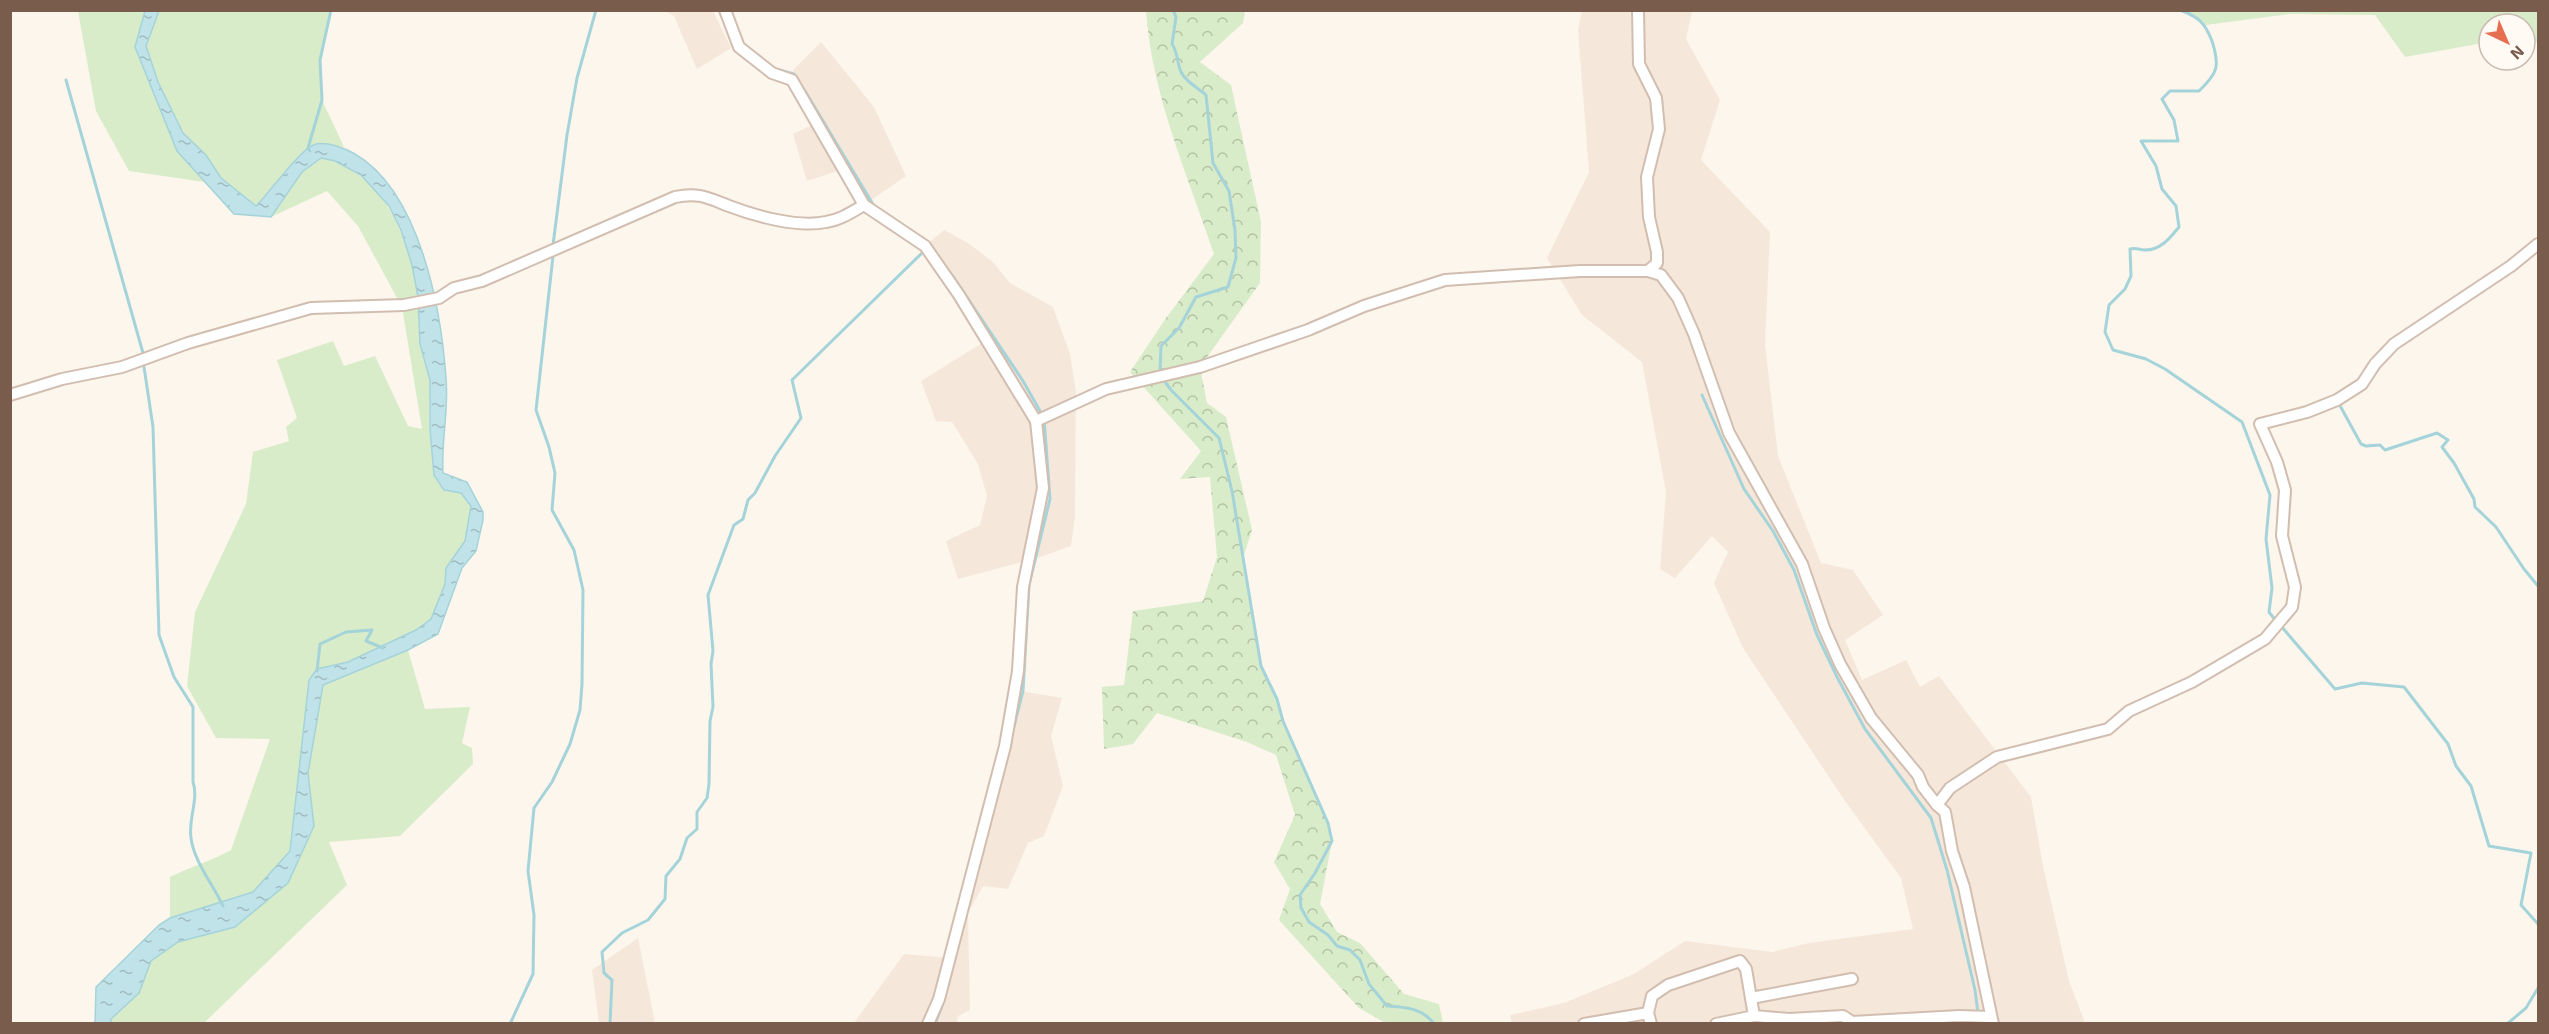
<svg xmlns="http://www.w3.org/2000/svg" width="2549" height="1034" viewBox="0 0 2549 1034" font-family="'Exo 2',sans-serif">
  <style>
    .residential { fill: #f5e8da }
    .green { fill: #d8ecc9 }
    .forest { fill: url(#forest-crowns) }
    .water { fill: url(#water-ripples); stroke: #a5d3da; stroke-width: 1.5 }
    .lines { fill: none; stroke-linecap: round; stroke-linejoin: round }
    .stream { stroke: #a5d3da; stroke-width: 3 }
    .minor-casing { stroke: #d1beb0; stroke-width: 14 }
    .minor { stroke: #fff; stroke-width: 10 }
  </style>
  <defs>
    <pattern id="forest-crowns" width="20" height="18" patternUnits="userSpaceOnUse" patternTransform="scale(1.5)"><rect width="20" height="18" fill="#d8ecc9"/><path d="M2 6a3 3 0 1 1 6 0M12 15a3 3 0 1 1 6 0" fill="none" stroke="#b4c2a5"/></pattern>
    <pattern id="water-ripples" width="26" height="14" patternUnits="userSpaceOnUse" patternTransform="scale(1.5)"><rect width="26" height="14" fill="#bfe3e8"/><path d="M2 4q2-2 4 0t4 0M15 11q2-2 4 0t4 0" fill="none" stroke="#a0bbbe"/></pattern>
  </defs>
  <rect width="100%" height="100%" fill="#fdf6ec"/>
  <g class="residential">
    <path d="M665,11H713L731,48L697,69L674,16Z"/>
    <path d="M1582,11H1692L1686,39L1720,100L1701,160L1770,232L1765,344L1778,456L1821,563L1853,570L1883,615L1845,640L1862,680L1906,660L1920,687L1939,676L2031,797L2043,866L2069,981L2085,1023L1512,1024L1510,1015L1564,1003L1634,974L1685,941L1772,952L1809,943L1913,929L1901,878L1845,801L1743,648L1714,583L1728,552L1712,536L1675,578L1660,569L1666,492L1642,362L1582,315L1547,258L1589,172L1578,30Z"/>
    <path d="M821,42L874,107L906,176L864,205L844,169L807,181L793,134L816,123L792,80L793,70Z"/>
    <path d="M944,230L968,243L993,262L1010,283L1053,307L1070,354L1076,392L1075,517L1071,546L1037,558L958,579L946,541L980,525L987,496L978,464L952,422L936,421L921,381L987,340L925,246Z"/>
    <path d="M1015,690L1062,698L1051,736L1063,786L1044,836L1028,843L1008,889L983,886L968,913L970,1010L958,1016L957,1023L853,1024L904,954L949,958Z"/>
    <path d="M638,938L655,1023H599L592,970Z"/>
  </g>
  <g class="green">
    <path d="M78,11H145L135,47L177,151L204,182L129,171L96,111Z"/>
    <path d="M159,11H331L320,60L322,100L344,147L316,144L308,148L257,206L221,178L206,155L183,133L158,82L146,45Z"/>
    <path d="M2180,11H2538V42L2525,41V24H2489V42L2405,57L2375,15L2289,14L2206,25L2196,16Z"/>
    <path d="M321,158C384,170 409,238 418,295C420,310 419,326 420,341C421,354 428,367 430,381C431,396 428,412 430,427C431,448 439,470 444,490L461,493L471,506L465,541L446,568L445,584L431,619L416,630L348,662L317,669L309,680L290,851L253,892L170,918V877C190,867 211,861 231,850L270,739L216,738L187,686L195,612L246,504L253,452L289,441L286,427L297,418L277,360L333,341L344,366L375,356L408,426L422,429L402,307L358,226L327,191L271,217L302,172Z"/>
    <path d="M408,650L425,709L470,707L462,743L472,748L473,764L400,836L329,842L347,885L204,1023L111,1024L110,1019L139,993L151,961L178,942L235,927L309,836L314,826L308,773L323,685Z"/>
    <path d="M1404,994L1439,1004L1443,1023L1384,1024L1382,1021Z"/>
  </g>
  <path class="forest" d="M1146,11H1245L1243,23L1200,62L1231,85L1261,222L1260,283L1200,367L1207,403L1226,417L1252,530L1243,558L1261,666L1277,699L1283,721L1328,823L1332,841L1320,904L1337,932L1360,943L1404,994L1382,1021L1359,1008L1279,920L1290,889L1274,862L1295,815L1276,755L1247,742L1157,713L1133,744L1104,749L1102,687L1124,685L1133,611L1203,601L1217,557L1210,477L1180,479L1201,451L1130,372L1166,318L1214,254C1187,174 1152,95 1146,11Z"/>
  <path class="water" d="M145,11H159L146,46L158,82L183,133L206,155L221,178L256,206C269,194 301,147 316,144C328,142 345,148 355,154C420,192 441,308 446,378C449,410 441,441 443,473L467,482L483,512V520L476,551L462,568L438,634L408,650L323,685L308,773L314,826L288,883L235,927L178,942L151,961L139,993L111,1019V1023L95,1024L96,987L159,925L170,918L253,892L290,851L309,680L317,669L348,662L416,630L431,619L445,584L446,568L465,541L471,506L461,493L444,490L434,475L430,429V380L420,344L418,297L412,265L401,230L389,206L361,175L335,161L321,158L302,172L271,217L234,214L177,151L135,47Z"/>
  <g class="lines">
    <g class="stream">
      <path d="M2180,10C2199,17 2205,23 2212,41C2220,66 2218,73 2199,91H2170L2162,99L2174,120L2178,141H2141L2156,166L2162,189L2176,206L2179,227C2170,238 2161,250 2145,250C2138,250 2137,247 2130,249L2131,276L2125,289L2109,305L2105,332L2113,350L2146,359L2165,369L2242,422L2270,495L2266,539L2272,588L2269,612L2276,621"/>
      <path d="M779,70L794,74L797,78"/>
      <path d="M66,80L143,353"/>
      <path d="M805,91L874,206"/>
      <path d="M310,151L308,148L322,100L320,60L331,10"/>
      <path d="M553,245L567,135L577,78L596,10"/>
      <path d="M144,367L153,427L159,635L174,677L193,707V782C199,799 188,819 191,838C194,862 213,884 223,906"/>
      <path d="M1160,373L1161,346L1179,328L1196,297L1228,287L1236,258L1235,230L1229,191L1213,163L1206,95C1198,88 1186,82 1181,72C1177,63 1178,53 1172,44L1176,17L1173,10"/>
      <path d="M1163,379L1171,390L1219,438L1232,491L1261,666L1277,699L1283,721L1328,823L1332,841L1315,873L1300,895L1301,908L1309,922L1328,935L1337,946L1350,950L1360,960L1369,984L1387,1006C1404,1007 1423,1008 1434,1024"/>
      <path d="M1702,395L1744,489L1773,531L1794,570L1817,635L1837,677L1865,729L1931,818L1947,870L1975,990L1978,1013"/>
      <path d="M2338,402L2361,444L2366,446L2380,445L2385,450L2437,433L2448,440L2442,447L2454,463L2474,499L2475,507L2496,527L2524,569L2538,586"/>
      <path d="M2281,626L2335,689L2362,683L2404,687L2448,744L2456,766L2471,786L2489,846L2531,853L2521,905L2538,924"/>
      <path d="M317,671L320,644L346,632L372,630L366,641L383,648"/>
      <path d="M948,985L1023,691L1029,585L1050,499L1044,418L1023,381L952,275"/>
      <path d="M510,1024L533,974L534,915L528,871L534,808L552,782L570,744L580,710L582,684L583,590L574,550L552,510L555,473L549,447L536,410L553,256"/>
      <path d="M610,1024L612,980L604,973L602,952L622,933L648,920L665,899L666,876L680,859L687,838L697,829V812L707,798L709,784L710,721L713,707L711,664L713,651L708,595L734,525L743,519L748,500L755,493L775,456L801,418L792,380L923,252"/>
      <path d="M935,1024L943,1003"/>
      <path d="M2507,1024L2526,1008L2538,988"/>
    </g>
    <g class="minor-casing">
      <g id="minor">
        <path d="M725,10L739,47L772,73L792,80L864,205L925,246L959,295L1036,421L1043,488L1023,587L1018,671L1005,746L939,999L928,1024"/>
        <path d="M1638,10L1639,64L1656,98L1659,129L1647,177L1649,217L1657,252V263L1648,271"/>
        <path d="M10,395L62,379L122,367L188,343L311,308L404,305L439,298L454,288L482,281L675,197C699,192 708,198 729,206C755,216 798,228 826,222C840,220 852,212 864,205"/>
        <path d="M1036,421L1106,389L1200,367L1308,330L1364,306L1445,280L1580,271H1648L1661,275L1678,298L1694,334L1729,433L1802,564L1824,628L1840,664L1871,718L1918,775L1923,787L1937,805"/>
        <path d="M1751,998L1852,979"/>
        <path d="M1648,1013L1652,996L1668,985L1740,961L1746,969L1754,1016"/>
        <path d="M1584,1024L1648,1013L1651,1024"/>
        <path d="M1716,1024L1754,1016L1789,1019L1843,1016L1852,1022L1959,1016L1991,1017"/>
        <path d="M1993,1024L1964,887L1952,851L1945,812L1937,805L1950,788L1997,757L2108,729L2129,711L2192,682L2265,639L2292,607L2295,587L2282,536L2285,490L2277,462L2260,424L2307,412L2337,400L2362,384L2375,364L2394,344L2511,266L2538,244"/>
      </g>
    </g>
    <use href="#minor" class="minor"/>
  </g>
  <rect width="2549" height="1034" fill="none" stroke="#7a5c4d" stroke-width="24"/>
  <g transform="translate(2507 42) rotate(136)"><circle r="28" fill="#fffaf3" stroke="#cabbb1" stroke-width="1.5"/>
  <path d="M0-4.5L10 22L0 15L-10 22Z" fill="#e76f51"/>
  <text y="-9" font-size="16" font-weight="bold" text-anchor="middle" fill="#7a5c4d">N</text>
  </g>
</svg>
